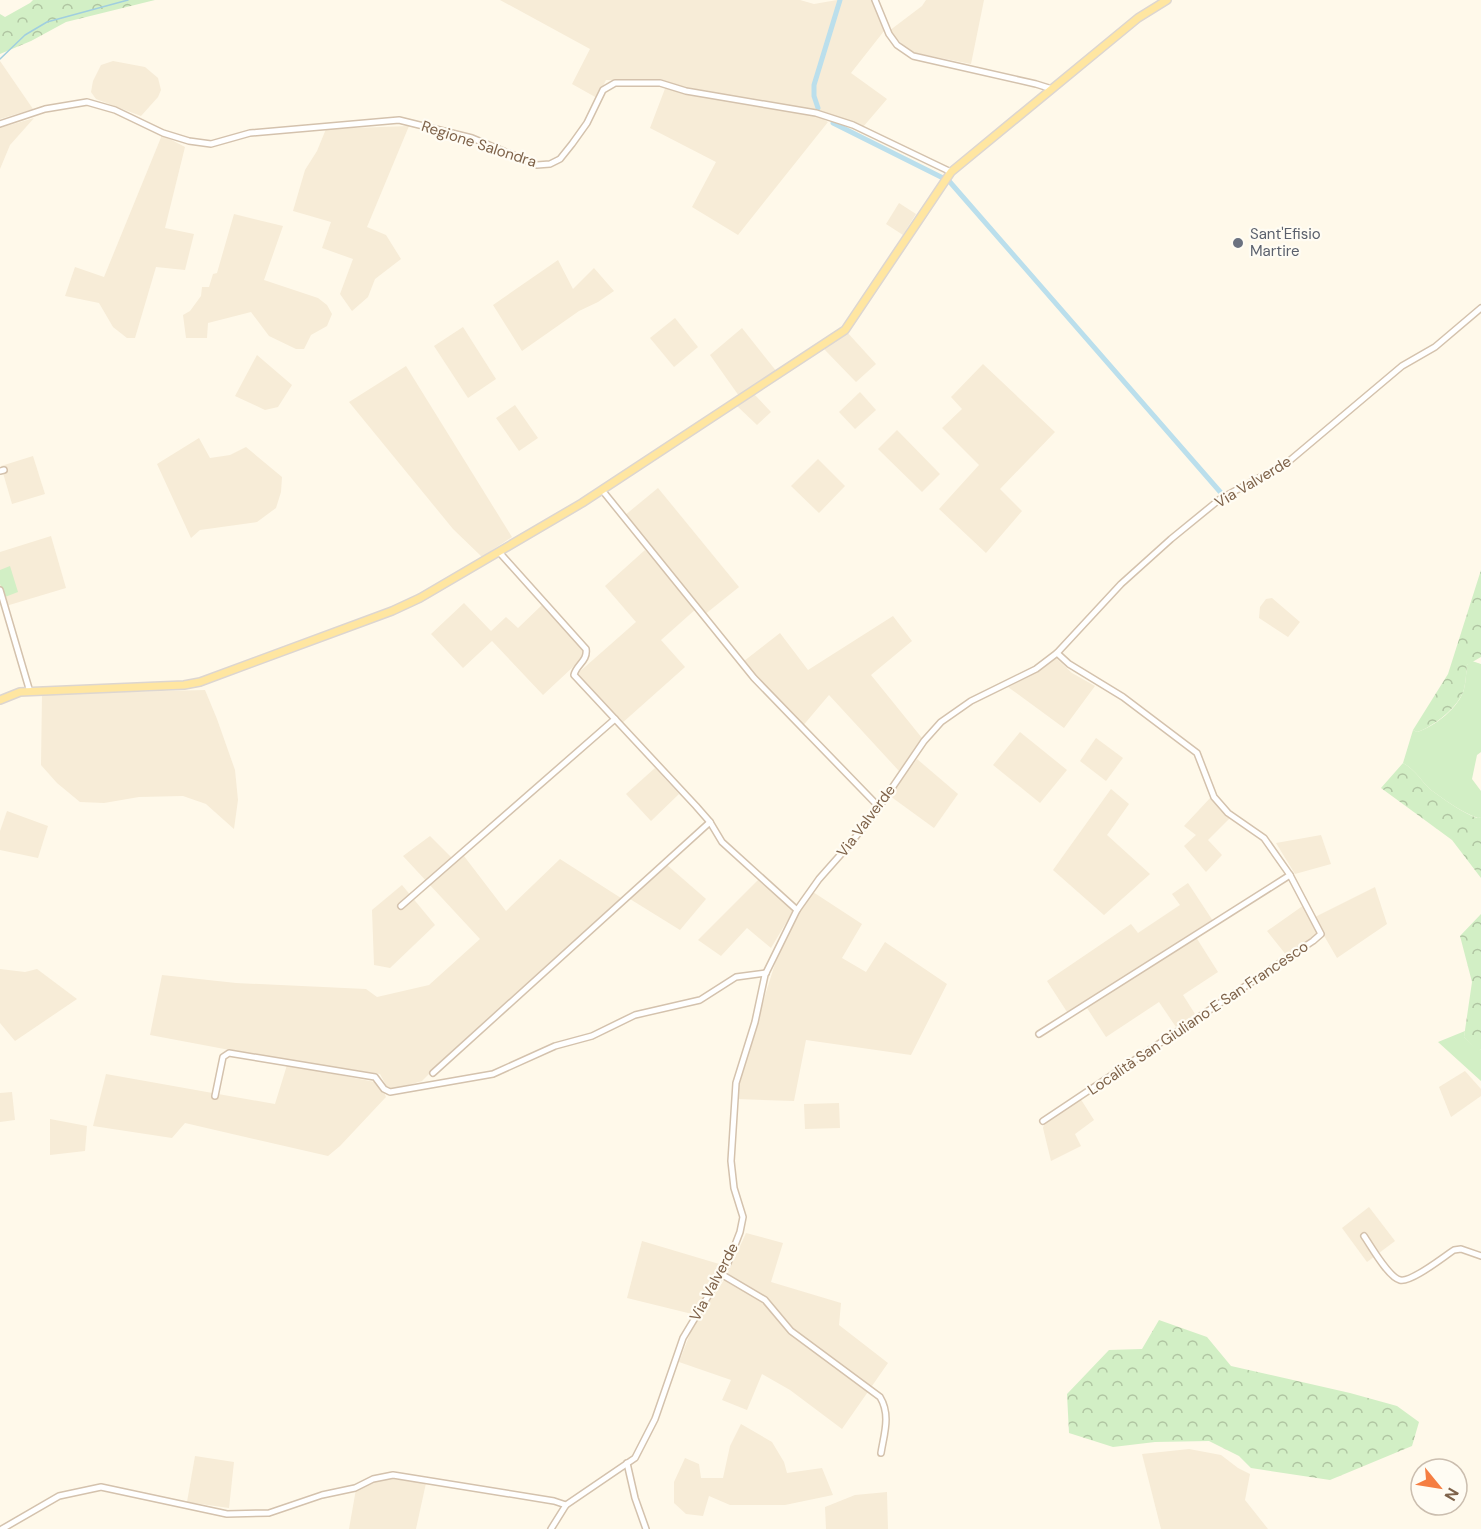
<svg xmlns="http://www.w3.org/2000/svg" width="1481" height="1529" viewBox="0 0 1481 1529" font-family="'DM Sans',sans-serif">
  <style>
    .residential { fill: #f7ecd7 }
    .grass { fill: #d2efc5 }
    .forest { fill: url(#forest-crowns) }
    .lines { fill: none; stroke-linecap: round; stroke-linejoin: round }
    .stream { stroke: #a0cedf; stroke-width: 1.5 }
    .canal { stroke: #bbdfec; stroke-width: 5 }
    .minor-casing { stroke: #d4c2ad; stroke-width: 8 }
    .major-casing { stroke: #ddd6d0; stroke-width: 10 }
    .minor { stroke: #fff; stroke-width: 5 }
    .major { stroke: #ffe6a1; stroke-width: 7 }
    .worship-dot { fill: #6b7280; stroke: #fffcf3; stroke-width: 2 }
    .labels { text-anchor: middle; stroke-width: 4.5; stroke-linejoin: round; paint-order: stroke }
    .street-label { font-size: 15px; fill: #7e6249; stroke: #fffcf3 }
    .worship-label { font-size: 15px; fill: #5b616d; stroke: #fffcf3; text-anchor: start }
  </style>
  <defs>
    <pattern id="forest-crowns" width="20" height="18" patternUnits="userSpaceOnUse" patternTransform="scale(1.5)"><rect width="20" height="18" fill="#d2efc5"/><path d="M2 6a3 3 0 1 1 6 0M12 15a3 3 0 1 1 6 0" fill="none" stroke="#b0c5a2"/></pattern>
  </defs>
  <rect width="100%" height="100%" fill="#fff9ea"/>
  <g class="residential">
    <path d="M500,0H800L814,4L837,0H872L884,31L851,73L887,99L863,127L813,111L654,81L606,80L597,98L572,84L590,49Z"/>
    <path d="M926,0H984L971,64L911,52L889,31L922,6Z"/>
    <path d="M0,61L33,109L0,119Z"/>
    <path d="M113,61L145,67L158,78L161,90L158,97L141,116L96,99L91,92L93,81L101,65Z"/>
    <path d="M666,86L818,116L828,122L738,235L692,207L716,162L650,128Z"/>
    <path d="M34,118L10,145L0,169V128Z"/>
    <path d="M409,126L367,227L386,235L401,259L375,279L368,297L352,311L340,294L353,259L322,248L331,222L293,211L305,170L317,151L326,129Z"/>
    <path d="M162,135L185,147L165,228L194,234L185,270L156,267L135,338H127L113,327L99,303L65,296L75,267L104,277Z"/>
    <path d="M899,203L916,214L903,235L886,224Z"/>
    <path d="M234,214L283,226L264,280L318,298L327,305L332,314L327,326L311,335L304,349H296L269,336L251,312L208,323L207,338H186L183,315L190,311L201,296L202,287H209L213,274L217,273Z"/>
    <path d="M558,260L573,289L594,268L614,291L598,302L579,311L522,351L493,305Z"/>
    <path d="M675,318L698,347L674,367L650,338Z"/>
    <path d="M463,327L496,379L468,398L434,346Z"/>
    <path d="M742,328L777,372L739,396L710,355Z"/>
    <path d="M846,331L876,364L856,382L824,349Z"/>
    <path d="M257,355L292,385L278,407L265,410L235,396Z"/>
    <path d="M983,364L1055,432L1000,489L1022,511L986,553L939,509L979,465L942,428L962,409L951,397Z"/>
    <path d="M406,366L512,537L482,557L453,529L349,402Z"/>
    <path d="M860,392L876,410L855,429L839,412Z"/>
    <path d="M754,394L771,412L757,425L737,406Z"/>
    <path d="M515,405L538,438L519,451L496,418Z"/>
    <path d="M897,430L940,474L922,492L878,449Z"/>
    <path d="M199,438L210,458L230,455L246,447L282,477L281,492L276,508L257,522L200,530L191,538L157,464Z"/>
    <path d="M33,456L45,494L12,504L1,466Z"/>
    <path d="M818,459L845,486L819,513L791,486Z"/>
    <path d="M658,488L739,587L704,615L624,516Z"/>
    <path d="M51,536L66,588L6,606L0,587V552Z"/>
    <path d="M645,550L697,608L661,640L685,667L621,724L577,674L636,622L605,586Z"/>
    <path d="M1272,598L1300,622L1288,637L1259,618L1260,607L1266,599Z"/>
    <path d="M464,603L491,631L506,617L518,628L542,605L588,653L543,695L492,641L463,668L431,634Z"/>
    <path d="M893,616L912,641L871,675L922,738L899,771L829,695L801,728L768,691L744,661L780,633L808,670Z"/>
    <path d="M1056,658L1072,673L1095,686L1064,728L1008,687L1028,677Z"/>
    <path d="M205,690L217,719L235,770L238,800L234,829L206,804L183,796L139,797L104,803L80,802L57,783L41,765L42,694Z"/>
    <path d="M1020,732L1067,770L1040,803L993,765Z"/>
    <path d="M1096,738L1123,758L1106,781L1080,761Z"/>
    <path d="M917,759L958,794L934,828L890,796Z"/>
    <path d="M655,768L679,794L651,821L626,794Z"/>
    <path d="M1111,789L1129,804L1107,835L1150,874L1104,915L1053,870Z"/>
    <path d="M1212,796L1218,806L1230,818L1208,840L1222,855L1206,872L1184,846L1196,835L1184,826Z"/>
    <path d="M7,811L48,826L38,858L0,850V831Z"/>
    <path d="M1321,835L1331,864L1295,874L1276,843Z"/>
    <path d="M430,836L456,862L464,856L506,911L560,859L624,900L453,1050L422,1081L394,1089L387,1087L380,1074L235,1051L150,1035L162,975L236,983L366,989L377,997L429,985L480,939L403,856Z"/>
    <path d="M667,865L706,899L680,930L630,899Z"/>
    <path d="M760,878L793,911L771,948L747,928L721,956L698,940Z"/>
    <path d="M1188,883L1213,921L1194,934L1218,972L1183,995L1195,1014L1176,1027L1159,1002L1106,1037L1085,1005L1069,1015L1047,981L1131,924L1138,933L1180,905L1172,894Z"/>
    <path d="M402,885L435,925L390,968L374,965L372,910Z"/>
    <path d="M1375,887L1387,924L1337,958L1323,934L1287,956L1267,931L1304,905L1313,918Z"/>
    <path d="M813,892L862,924L842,958L866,972L885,942L947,984L911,1055L806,1040L794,1101L737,1099L739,1078L785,932Z"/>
    <path d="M0,969L25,972L37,969L77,999L15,1041L0,1023Z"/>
    <path d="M287,1065L380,1083L386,1097L340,1146L328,1156L185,1123L172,1138L93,1126L106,1074L275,1104Z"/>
    <path d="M1465,1071L1481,1089V1096L1451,1117L1439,1087Z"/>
    <path d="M12,1092L15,1120L0,1122V1093Z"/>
    <path d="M1080,1098L1094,1120L1075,1134L1081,1146L1051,1161L1043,1128L1045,1121Z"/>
    <path d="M839,1103L840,1128L805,1129L804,1104Z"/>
    <path d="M50,1119L87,1126L85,1151L50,1155Z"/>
    <path d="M1369,1207L1395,1241L1367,1262L1342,1228Z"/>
    <path d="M746,1233L783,1243L771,1282L841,1303L839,1325L888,1363L842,1429L790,1390L762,1374L747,1410L722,1400L731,1380L679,1362L693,1326L726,1277Z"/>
    <path d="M642,1241L726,1266L692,1314L627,1298Z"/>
    <path d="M741,1424L772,1442L784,1462L787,1473L822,1468L833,1495L785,1505H730L709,1496L703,1516L686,1514L674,1503V1482L685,1458L699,1464L701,1478H723L730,1446Z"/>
    <path d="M1189,1449L1221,1455L1238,1468L1250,1474L1245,1500L1268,1529H1161L1142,1454Z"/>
    <path d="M195,1456L234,1462L229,1508L187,1502Z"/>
    <path d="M393,1479L426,1483L416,1529H349L356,1489L379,1480Z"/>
    <path d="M887,1492L888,1529H826L825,1507L855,1495Z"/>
  </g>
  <g class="grass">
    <path d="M10,566L18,592L5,597L0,584V570Z"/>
    <path d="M1472,661L1481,664V752L1477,755L1472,779L1481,791V817L1478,818C1461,812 1445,800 1431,790C1420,780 1417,771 1403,763L1413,730L1417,732C1434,727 1460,707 1464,689C1466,681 1466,673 1467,665Z"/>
    <path d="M1465,1031L1464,1037L1479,1051L1481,1049V1081L1438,1042Z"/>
  </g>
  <g class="forest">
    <path d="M33,0H155L66,22L31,41L0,54V14L5,17L30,3Z"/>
    <path d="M1481,570V657L1467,665C1466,673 1466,681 1464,689C1460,706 1433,727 1417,732L1413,730L1448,674Z"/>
    <path d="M1403,763C1417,771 1420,780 1431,790C1445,800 1461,812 1477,818L1481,817V878L1452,840L1381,788Z"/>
    <path d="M1481,914V1049L1479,1052L1464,1037L1472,982L1460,936Z"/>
    <path d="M1159,1320L1207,1337L1231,1366L1350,1393L1397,1406L1419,1422L1412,1446L1330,1480L1251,1468L1239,1456L1209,1441L1155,1442L1113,1447L1069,1433L1067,1394L1109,1350L1142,1349Z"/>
  </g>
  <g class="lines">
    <path class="stream" d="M0,59L25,35L47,22L128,0"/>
    <g class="canal">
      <path d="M818,108L814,96V85L840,0"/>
      <path d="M833,123L949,181L1222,494"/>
    </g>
    <g class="minor-casing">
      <g id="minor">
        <path d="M875,0L889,34L897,45L913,56L1036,84L1052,89"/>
        <path d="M0,124L45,109L87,102L115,110L163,133L189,141L211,144L250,133L399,120L472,138L537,165L550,164L560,159L572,144L587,123L603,90L615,83H660L686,91L816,113L853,125L951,172"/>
        <path d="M0,471L4,470"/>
        <path d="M602,490L754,678L879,807"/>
        <path d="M499,552L586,649C588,661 576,665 574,675L696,806L710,822L722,842L797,910"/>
        <path d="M0,590L30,692"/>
        <path d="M401,906L615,719"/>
        <path d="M1039,1034L1290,875"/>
        <path d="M433,1073L710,822"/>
        <path d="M215,1096L223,1057L229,1053L375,1077L384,1089L390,1092L493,1074L555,1046L592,1036L635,1015L700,1000L736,977L766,973"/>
        <path d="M1043,1121L1313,941L1321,934L1290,875L1264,838L1228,813L1214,797L1197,753L1123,697L1069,664L1057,653"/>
        <path d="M1364,1236C1371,1246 1388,1277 1400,1280C1411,1283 1443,1257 1454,1250L1461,1249L1481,1256"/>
        <path d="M721,1274L765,1300L791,1331L880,1397C891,1415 884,1434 881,1453"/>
        <path d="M627,1463L635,1498L646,1529"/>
        <path d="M2,1529L59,1496L101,1487L227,1514L269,1513L322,1495L355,1488L373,1479L393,1475L554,1501L566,1505"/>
        <path d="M551,1529L566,1505L635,1458L655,1419L683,1338L728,1263L740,1232L743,1217L734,1188L731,1161L736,1083L755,1022L765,975L797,910L819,879L850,844L879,807L924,741L941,722L971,701L1036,669L1057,653L1121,584L1171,539L1220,499L1288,462L1402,366L1435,347L1481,308"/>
      </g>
    </g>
    <g class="major-casing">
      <path id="major" d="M0,700L20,692L184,685L200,682L392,611L420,598L582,503L845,330L951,172L1138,18L1167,0"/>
    </g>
    <use href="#minor" class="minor"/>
    <use href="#major" class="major"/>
  </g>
  <circle class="worship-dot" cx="1238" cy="243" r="6"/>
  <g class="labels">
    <g class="street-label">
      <text transform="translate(479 144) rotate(18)" y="5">Regione Salondra</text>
      <text transform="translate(1253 482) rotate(-31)" y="5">Via Valverde</text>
      <text transform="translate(866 821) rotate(-53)" y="5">Via Valverde</text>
      <text transform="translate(1198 1018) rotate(-34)" y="5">Località San Giuliano E San Francesco</text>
      <text transform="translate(714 1282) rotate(-62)" y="5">Via Valverde</text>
    </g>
    <g class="worship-label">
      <text x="1250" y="239">Sant'Efisio<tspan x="1250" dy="17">Martire</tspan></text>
    </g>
  </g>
  <g transform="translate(1439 1487) rotate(120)"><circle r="28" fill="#fffcf3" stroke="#cbbeaf" stroke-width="1.5"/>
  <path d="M0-4.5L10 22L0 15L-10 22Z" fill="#f57e42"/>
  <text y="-9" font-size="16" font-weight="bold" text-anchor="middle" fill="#7e6249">N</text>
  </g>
</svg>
